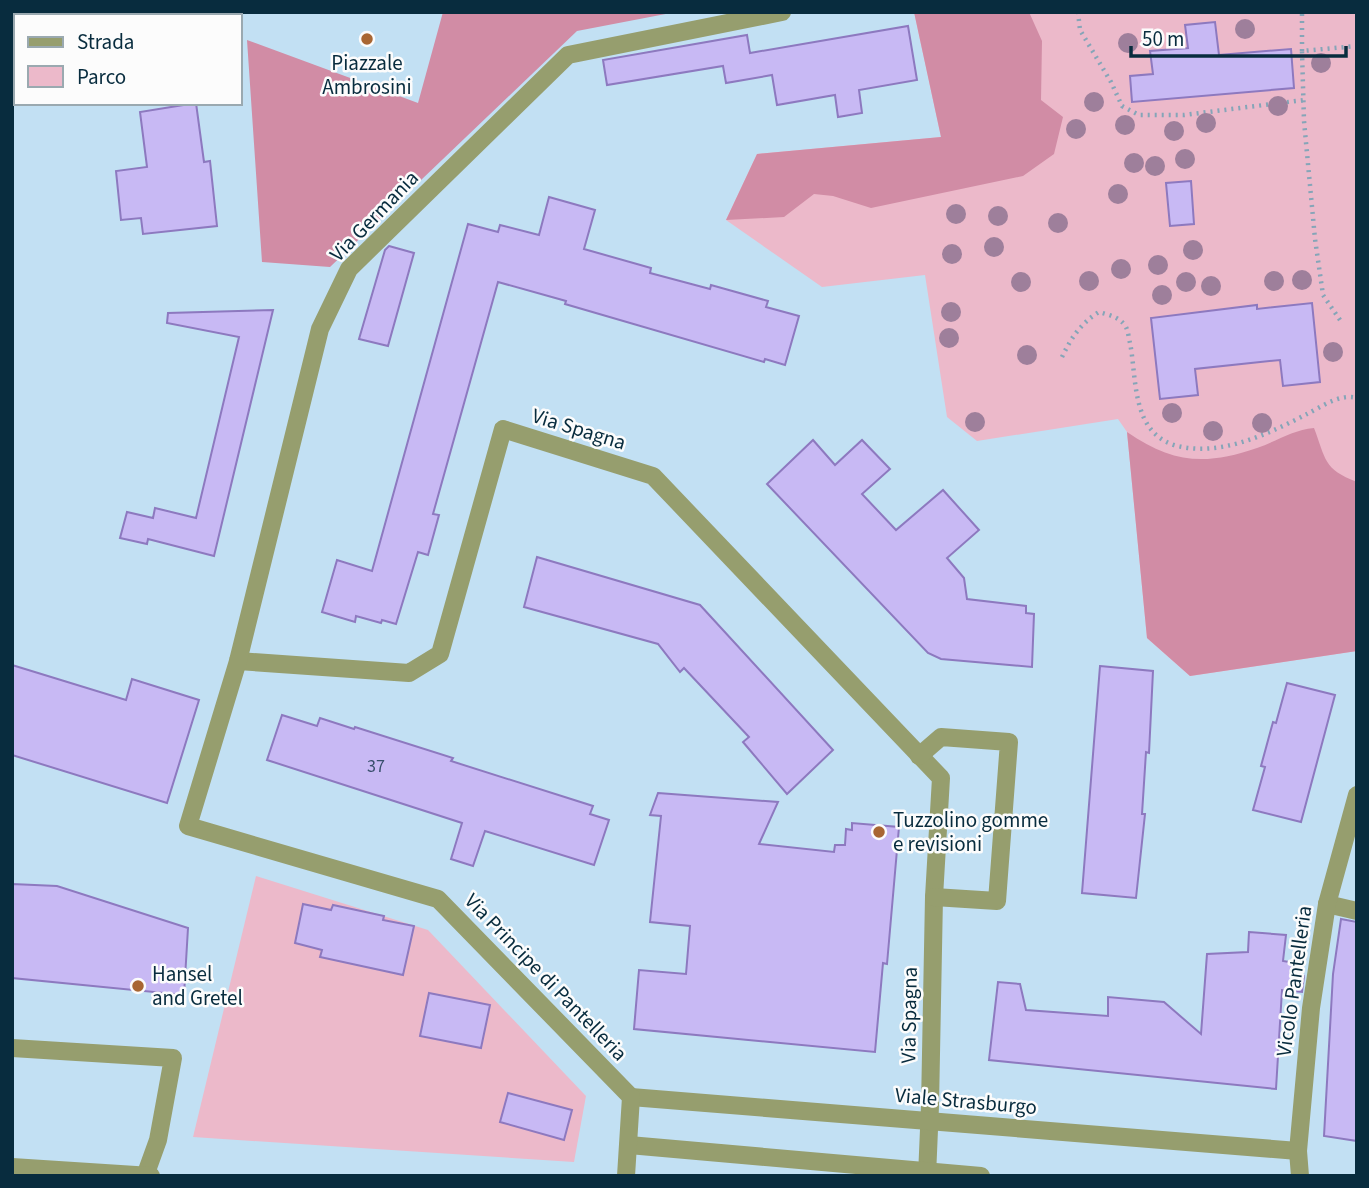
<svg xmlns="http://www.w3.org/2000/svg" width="1369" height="1188" viewBox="0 0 1369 1188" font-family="'Source Sans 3',sans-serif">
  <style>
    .green { fill: #ecb9ca }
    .forest { fill: #d18ca5 }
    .building { fill: #c8b9f4; stroke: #8d79bf; stroke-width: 2 }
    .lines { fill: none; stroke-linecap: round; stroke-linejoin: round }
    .path { stroke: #85a5b8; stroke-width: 4.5; stroke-dasharray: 2 5; stroke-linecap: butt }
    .minor { stroke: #969e6e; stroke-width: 18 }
    .tree { fill: #9e7f9b }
    .poi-dot { fill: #a86633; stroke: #fcfcfc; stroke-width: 2.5 }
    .labels { text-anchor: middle; stroke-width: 5; stroke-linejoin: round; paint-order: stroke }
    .number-label { font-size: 18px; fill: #384f6c }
    .poi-label { font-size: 21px; fill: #082c3e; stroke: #fcfcfc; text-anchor: start }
    .street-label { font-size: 21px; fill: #082c3e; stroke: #fcfcfc }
  </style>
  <rect width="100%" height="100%" fill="#c2e0f3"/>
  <g class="green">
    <path d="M914,12H1357V651L1190,676L1147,638L1127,432L1118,419L977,441L947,417L925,275L822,287L726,220L757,154L941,137Z"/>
    <path d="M256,876L428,930L586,1096L574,1162L193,1137Z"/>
  </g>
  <g class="forest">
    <path d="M443,12H676L577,31L330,267L262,262L247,40L418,103Z"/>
    <path d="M914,12H1029L1042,41L1041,100L1063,117L1054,154L1023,176L871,208L833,196L814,194L784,217L726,220L757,154L941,137Z"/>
    <path d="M1314,428C1326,459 1323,469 1357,482V651L1190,676L1147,638L1127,432C1172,463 1205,466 1257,448C1277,441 1293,430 1314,428Z"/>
  </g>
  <g class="building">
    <path d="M1215,22L1219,55L1291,49L1294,88L1132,102L1130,76L1153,74L1150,51L1188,48L1185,25Z"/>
    <path d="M908,26L917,80L859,90L862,113L838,117L835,95L777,105L772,75L726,83L723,66L607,85L603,60L747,35L750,53Z"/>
    <path d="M196,103L204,162L210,161L217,226L143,234L141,218L121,220L116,171L147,167L140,112Z"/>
    <path d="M1191,181L1194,224L1170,226L1166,183Z"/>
    <path d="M549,197L595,210L584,249L651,268L650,273L710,289L711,285L768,301L766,307L799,316L785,365L765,359L764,362L565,304L566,301L498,282L433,514L439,515L428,555L418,552L396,624L382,620L381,623L356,616L355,622L322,612L337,560L372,571L468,224L498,232L500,225L539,235Z"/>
    <path d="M389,246L414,253L388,346L359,339L385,250Z"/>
    <path d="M1312,303L1320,382L1283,386L1280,360L1195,369L1198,395L1160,399L1151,318L1257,305V309Z"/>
    <path d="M273,310L214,556L148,539L147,544L120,538L127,512L153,518L155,508L196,518L239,337L167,323L168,313Z"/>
    <path d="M813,440L835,465L862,440L890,469L862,494L896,530L943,490L979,530L947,558L964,578L967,599L1026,606V613L1034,614L1032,667L941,659L928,653L767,484Z"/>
    <path d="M537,557L700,605L833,750L787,794L743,742L749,737L684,668L680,672L658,644L524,607Z"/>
    <path d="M12,665L126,700L132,679L199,700L167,803L12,755Z"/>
    <path d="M1100,666L1153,671L1149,753L1146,752L1142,814H1145L1136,898L1082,893Z"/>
    <path d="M1287,683L1335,695L1301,822L1253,810L1265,767L1261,766L1273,722L1276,723Z"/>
    <path d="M282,715L317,726L320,718L354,729L355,727L453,758L451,761L593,806L590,814L609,820L594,865L485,831L473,866L451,859L462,823L267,760Z"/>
    <path d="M658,793L778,802L759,844L834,852L835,845H845L846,829L852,830V823L899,827L887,964L883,963L875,1052L634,1029L639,970L686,974L690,926L650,922L661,816L650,815Z"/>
    <path d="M12,884L57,886L188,928L184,995L12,978Z"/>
    <path d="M303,904L331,910L333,905L384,916L383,920L414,926L403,975L320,957L322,950L295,943Z"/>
    <path d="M1341,919L1357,922V1141L1324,1136L1333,974Z"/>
    <path d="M1249,932L1286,935L1283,961L1289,962L1304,976L1302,992L1282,990L1276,1089L989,1060L998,982L1020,984L1026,1010L1108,1016V997L1164,1002L1201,1034L1207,954L1248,952Z"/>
    <path d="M429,993L490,1005L481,1048L420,1036Z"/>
    <path d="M508,1093L572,1110L564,1140L500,1122Z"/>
  </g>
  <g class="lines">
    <g class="path">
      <path d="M1078,12L1080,30L1111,82L1122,106L1139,115H1184L1304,100"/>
      <path d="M1302,51V12"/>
      <path d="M1340,320L1323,295L1315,239L1304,121L1302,51L1357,46"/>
      <path d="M1062,357C1071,338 1081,323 1099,312C1109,315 1120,317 1126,327C1128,331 1129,339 1130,343C1137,378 1131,431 1174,445C1219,458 1268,434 1307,414C1321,407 1340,393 1357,398"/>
    </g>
    <g class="minor">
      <path d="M238,661L409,673L440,654L503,429L653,476L941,778L934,897L930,1106L927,1176"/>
      <path d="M919,756L941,737L1009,742L997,901L934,897"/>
      <path d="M1327,904L1357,911"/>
      <path d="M12,1048L173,1058L158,1140L145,1176"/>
      <path d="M631,1097L1298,1151"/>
      <path d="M629,1145L981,1176"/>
      <path d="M12,1167L151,1176"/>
      <path d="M626,1176L631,1097L438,899L188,826L238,661L320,329L349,269L568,55L782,12"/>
      <path d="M1300,1176L1298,1151L1311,1008L1327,904L1357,795"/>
    </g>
  </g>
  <g class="tree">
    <circle cx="1245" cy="29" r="10"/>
    <circle cx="1128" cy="43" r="10"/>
    <circle cx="1321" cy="63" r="10"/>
    <circle cx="1094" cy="102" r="10"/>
    <circle cx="1278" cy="106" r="10"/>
    <circle cx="1206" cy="123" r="10"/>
    <circle cx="1125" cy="125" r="10"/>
    <circle cx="1076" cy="129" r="10"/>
    <circle cx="1174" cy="131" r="10"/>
    <circle cx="1185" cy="159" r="10"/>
    <circle cx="1134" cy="163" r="10"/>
    <circle cx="1155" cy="166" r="10"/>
    <circle cx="1118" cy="194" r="10"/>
    <circle cx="956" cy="214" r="10"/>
    <circle cx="998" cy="216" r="10"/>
    <circle cx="1058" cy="223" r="10"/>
    <circle cx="994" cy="247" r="10"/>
    <circle cx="1193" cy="250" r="10"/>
    <circle cx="952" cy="254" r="10"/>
    <circle cx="1158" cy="265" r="10"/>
    <circle cx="1121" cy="269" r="10"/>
    <circle cx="1302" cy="280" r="10"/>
    <circle cx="1089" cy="281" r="10"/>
    <circle cx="1274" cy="281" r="10"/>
    <circle cx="1021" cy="282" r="10"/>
    <circle cx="1186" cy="282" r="10"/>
    <circle cx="1211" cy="286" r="10"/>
    <circle cx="1162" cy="295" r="10"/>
    <circle cx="951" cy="312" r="10"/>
    <circle cx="949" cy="338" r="10"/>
    <circle cx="1333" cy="352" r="10"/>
    <circle cx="1027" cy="355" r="10"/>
    <circle cx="1172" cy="413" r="10"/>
    <circle cx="975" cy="422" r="10"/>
    <circle cx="1262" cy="423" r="10"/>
    <circle cx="1213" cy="431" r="10"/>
  </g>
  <g class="poi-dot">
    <circle cx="367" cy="39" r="7"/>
    <circle cx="879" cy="832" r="7"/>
    <circle cx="138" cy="986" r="7"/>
  </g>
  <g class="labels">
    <g class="number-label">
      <text x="376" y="772">37</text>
    </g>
    <g class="poi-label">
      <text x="367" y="70" text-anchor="middle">Piazzale<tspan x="367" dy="24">Ambrosini</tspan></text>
      <text x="893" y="827">Tuzzolino gomme<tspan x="893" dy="24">e revisioni</tspan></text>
      <text x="152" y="981">Hansel<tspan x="152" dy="24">and Gretel</tspan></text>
    </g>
    <g class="street-label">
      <text transform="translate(374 216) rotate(-46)" y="7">Via Germania</text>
      <text transform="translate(579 429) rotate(17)" y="7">Via Spagna</text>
      <text transform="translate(546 977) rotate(46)" y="7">Via Principe di Pantelleria</text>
      <text transform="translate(1294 981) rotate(-82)" y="7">Vicolo Pantelleria</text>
      <text transform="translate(909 1015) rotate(-89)" y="7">Via Spagna</text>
      <text transform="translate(966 1101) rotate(5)" y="7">Viale Strasburgo</text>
    </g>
  </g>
  <rect width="1369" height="1188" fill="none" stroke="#082c3e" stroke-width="28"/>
  <rect x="14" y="14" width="228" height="91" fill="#fcfcfc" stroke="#9aa9b0" stroke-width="2"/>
  <rect x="28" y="37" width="35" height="10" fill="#969e6e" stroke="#9aa9b0" stroke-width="2"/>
  <text x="77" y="49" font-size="21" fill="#082c3e">Strada</text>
  <rect x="28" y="66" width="35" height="21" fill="#ecb9ca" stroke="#9aa9b0" stroke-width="2"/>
  <text x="77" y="84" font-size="21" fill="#082c3e">Parco</text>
  <path d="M1131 46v10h215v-10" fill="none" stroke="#082c3e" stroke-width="3.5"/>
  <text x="1142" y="46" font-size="21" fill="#082c3e" stroke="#fcfcfc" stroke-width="5" paint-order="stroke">50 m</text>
</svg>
